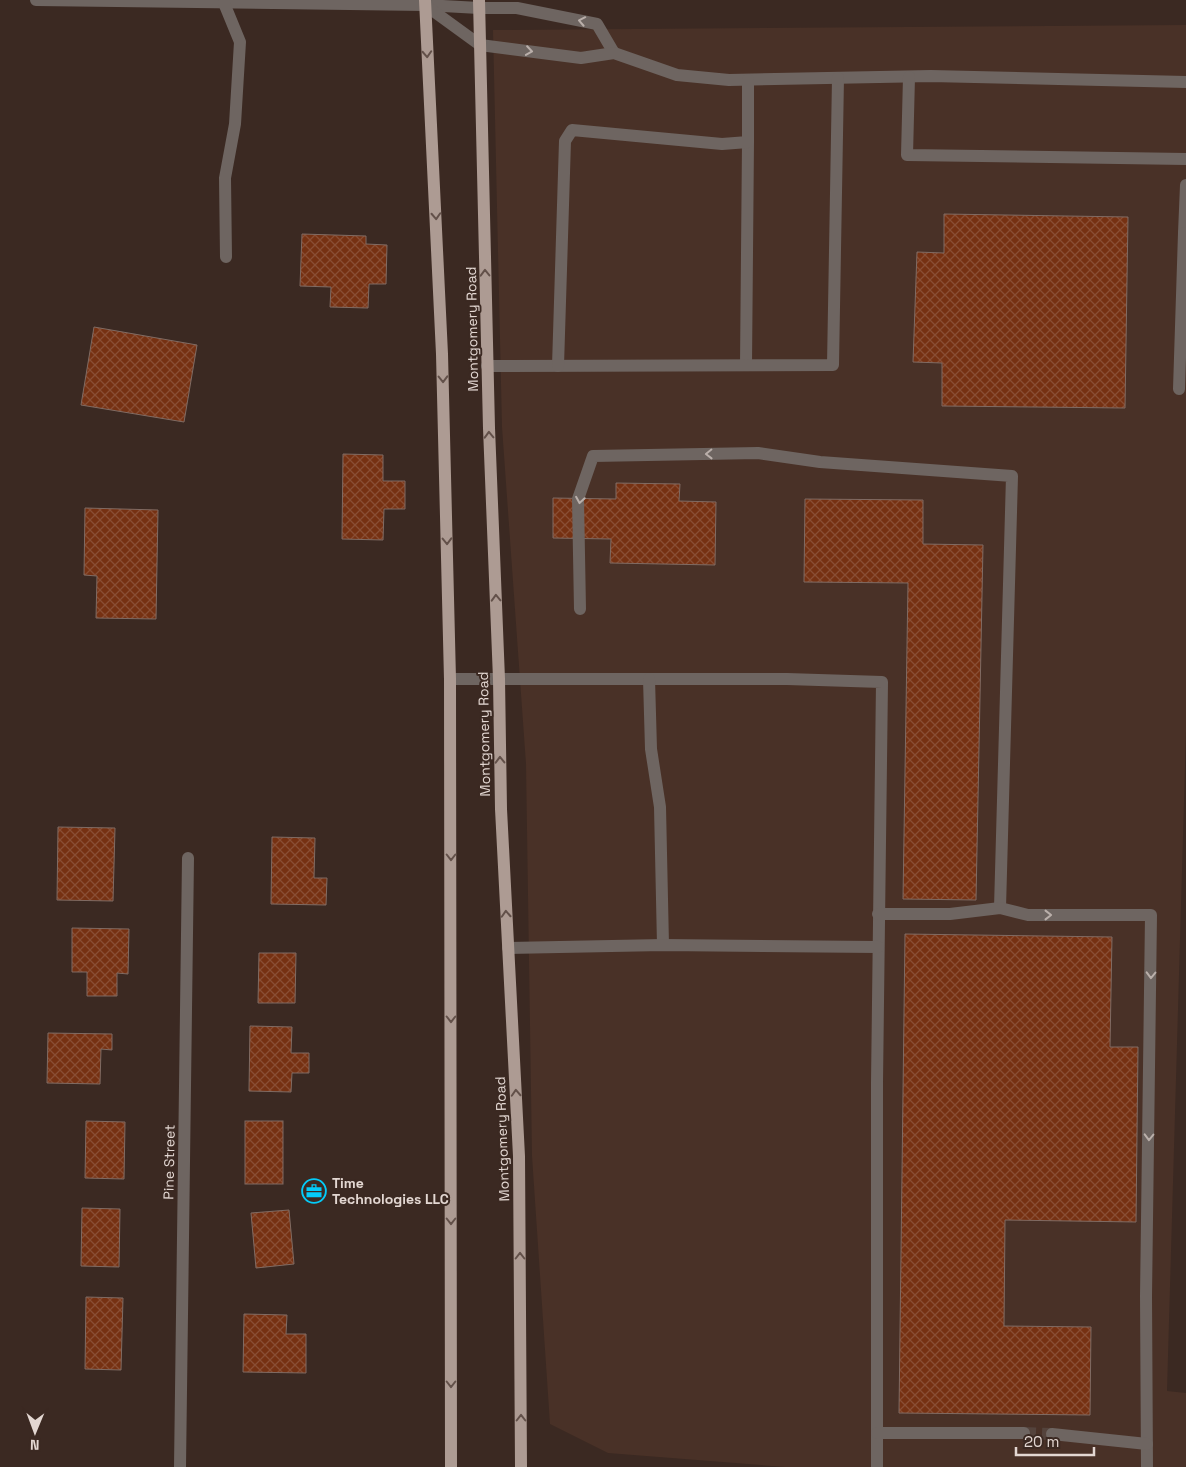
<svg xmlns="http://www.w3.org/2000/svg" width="1186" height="1467" viewBox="0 0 1186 1467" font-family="'Space Grotesk',sans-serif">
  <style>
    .built { fill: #493127 }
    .building { fill: url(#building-cross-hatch); stroke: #806b63 }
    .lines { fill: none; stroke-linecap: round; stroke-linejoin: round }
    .minor-tunnel { stroke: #54433c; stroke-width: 12; stroke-dasharray: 12 6; stroke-linecap: butt }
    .minor { stroke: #6e6561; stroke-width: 12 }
    .major { stroke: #ad9b93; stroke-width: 12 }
    .oneway { stroke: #baafaa }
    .oneway2 { stroke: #63514a }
    .labels { text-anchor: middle; stroke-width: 4; stroke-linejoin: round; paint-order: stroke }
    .street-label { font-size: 14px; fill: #e3d7d2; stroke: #3b2922 }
    .poi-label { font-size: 14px; font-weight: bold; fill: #e3d7d2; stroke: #3b2922; text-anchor: start }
  </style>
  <defs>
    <pattern id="building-cross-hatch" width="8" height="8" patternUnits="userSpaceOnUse" patternTransform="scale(1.25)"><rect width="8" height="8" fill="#763112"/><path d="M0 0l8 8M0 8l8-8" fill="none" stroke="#894e34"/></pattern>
  </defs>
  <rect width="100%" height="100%" fill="#3b2922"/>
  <path class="built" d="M1186,25V732L1167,1391L1186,1393V1467H785L608,1453L550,1424L532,1156L526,764L502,427L493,30Z"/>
  <g class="building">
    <path d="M944,214L1128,217L1125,408L942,406V363L913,362L917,252L944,253Z"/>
    <path d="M302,234L366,236V244L387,245L386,284H369L368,308L330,307L331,287L300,286Z"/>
    <path d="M94,327L197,345L184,422L81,405Z"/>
    <path d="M343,454L383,455V481H405V509H384L383,540L342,539Z"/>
    <path d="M616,483L680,484L679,501L716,502L715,565L610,563L611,539L553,538V498L616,499Z"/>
    <path d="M805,499L923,500V544L983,545L976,900L903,899L908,583L804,582Z"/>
    <path d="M85,508L158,510L156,619L96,618L97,576L84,575Z"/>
    <path d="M58,827L115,828L113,901L57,900Z"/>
    <path d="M272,837L315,838L314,878H327L326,905L271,904Z"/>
    <path d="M72,928L129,929L128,974L117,973V996H87V972H72Z"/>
    <path d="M905,934L1112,937L1110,1047H1138L1136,1222L1005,1220L1004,1326L1091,1327L1090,1415L899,1413Z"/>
    <path d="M259,953H296L295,1003H258Z"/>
    <path d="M250,1026L292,1027L291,1053H309V1073H292L291,1092L249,1091Z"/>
    <path d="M48,1033L112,1034V1050L101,1049L100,1084L47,1083Z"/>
    <path d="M86,1121L125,1122L124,1179L85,1178Z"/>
    <rect x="245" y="1121" width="38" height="63"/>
    <path d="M82,1208L120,1209L119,1267L81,1266Z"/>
    <path d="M289,1210L294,1264L256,1268L251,1213Z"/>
    <path d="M86,1297L123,1298L121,1370L85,1369Z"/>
    <path d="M244,1314L287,1315L286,1334H306V1373L243,1372Z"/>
  </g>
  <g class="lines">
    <path class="minor-tunnel" d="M1024,1433L1052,1434"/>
    <g class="minor">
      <path d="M36,0L425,5L479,8H517L597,24L614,53"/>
      <path d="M224,3L240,42L235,124L225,178L226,257"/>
      <path d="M425,5L480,45L581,58L614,53L677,75L729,80L931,76L1186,82"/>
      <path d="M909,77L907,155L1186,159"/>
      <path d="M1186,185L1184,233H1186"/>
      <path d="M746,365L748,142"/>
      <path d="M487,366L833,365L838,78"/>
      <path d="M558,366L565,141L572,130L722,144L748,142V80"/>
      <path d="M1179,389L1184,233"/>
      <path d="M580,609L578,499L593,456L758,453L820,462L1012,476L1000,908"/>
      <path d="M450,679H787L882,682L877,1083V1467"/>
      <path d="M649,679L651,749L660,807L663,945"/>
      <path d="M878,914H950L1000,908L1028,915H1151L1146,1296L1147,1467"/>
      <path d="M508,948L663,945L878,947"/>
      <path d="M877,1433H1024"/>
      <path d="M1052,1434L1147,1444"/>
      <path d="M180,1467L188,858"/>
    </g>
    <g class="major">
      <path d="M425,0L442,354L450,679L451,1467"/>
      <path d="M479,0L489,428L499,679L501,809L519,1156L521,1467"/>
    </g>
  </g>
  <defs><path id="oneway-chevron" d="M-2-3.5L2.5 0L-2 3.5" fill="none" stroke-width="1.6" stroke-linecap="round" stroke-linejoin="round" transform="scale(1.25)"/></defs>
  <g class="oneway">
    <use href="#oneway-chevron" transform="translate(582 21) rotate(-169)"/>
    <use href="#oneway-chevron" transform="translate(529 51) rotate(8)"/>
    <use href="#oneway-chevron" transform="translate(709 454) rotate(179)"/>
    <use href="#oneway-chevron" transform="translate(580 500) rotate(99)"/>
    <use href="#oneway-chevron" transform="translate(1048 915)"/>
    <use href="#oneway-chevron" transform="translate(1151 975) rotate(91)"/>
    <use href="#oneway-chevron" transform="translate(1149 1137) rotate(91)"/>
  </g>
  <g class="oneway2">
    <use href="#oneway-chevron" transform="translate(427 54) rotate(87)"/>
    <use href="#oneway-chevron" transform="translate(436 216) rotate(87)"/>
    <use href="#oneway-chevron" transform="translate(485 273) rotate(-91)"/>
    <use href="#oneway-chevron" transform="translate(443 379) rotate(89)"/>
    <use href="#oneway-chevron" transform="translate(489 435) rotate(-92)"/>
    <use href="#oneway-chevron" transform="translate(447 541) rotate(89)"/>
    <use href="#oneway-chevron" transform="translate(496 598) rotate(-92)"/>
    <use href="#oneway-chevron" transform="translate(500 760) rotate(-91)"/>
    <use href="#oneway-chevron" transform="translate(451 857) rotate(90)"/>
    <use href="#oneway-chevron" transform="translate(506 914) rotate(-93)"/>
    <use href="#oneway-chevron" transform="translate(451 1019) rotate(90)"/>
    <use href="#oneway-chevron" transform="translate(516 1093) rotate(-93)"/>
    <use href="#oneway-chevron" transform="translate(451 1221) rotate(90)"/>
    <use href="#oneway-chevron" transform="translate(520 1256) rotate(-90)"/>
    <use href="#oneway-chevron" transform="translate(451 1384) rotate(90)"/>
    <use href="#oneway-chevron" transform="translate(521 1418) rotate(-90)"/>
  </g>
  <defs>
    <g id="office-ring" transform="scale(1.25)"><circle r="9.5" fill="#3b2922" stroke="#04cbf9" stroke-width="1.5"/><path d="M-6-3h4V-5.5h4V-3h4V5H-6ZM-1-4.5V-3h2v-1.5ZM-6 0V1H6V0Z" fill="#04cbf9"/></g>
  </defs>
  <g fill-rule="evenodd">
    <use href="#office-ring" x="314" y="1191"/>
  </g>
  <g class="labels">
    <g class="street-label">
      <text transform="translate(472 329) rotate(-91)" y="5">Montgomery Road</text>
      <text transform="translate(484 734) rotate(-91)" y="5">Montgomery Road</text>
      <text transform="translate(502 1139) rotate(-92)" y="5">Montgomery Road</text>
      <text transform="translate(169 1162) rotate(-89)" y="5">Pine Street</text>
    </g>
    <g class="poi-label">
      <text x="332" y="1188">Time<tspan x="332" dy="16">Technologies LLC</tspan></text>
    </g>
  </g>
  <g transform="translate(35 1432) rotate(181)" stroke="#3b2922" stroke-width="4" paint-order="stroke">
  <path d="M0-4L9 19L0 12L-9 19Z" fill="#e3d7d2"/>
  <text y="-8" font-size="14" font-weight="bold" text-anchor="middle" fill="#e3d7d2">N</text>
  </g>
  <path d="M1016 1447v8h78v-8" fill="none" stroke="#e3d7d2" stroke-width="2.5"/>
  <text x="1024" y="1447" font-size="15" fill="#e3d7d2" stroke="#3b2922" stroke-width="4" paint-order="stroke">20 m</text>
</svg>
